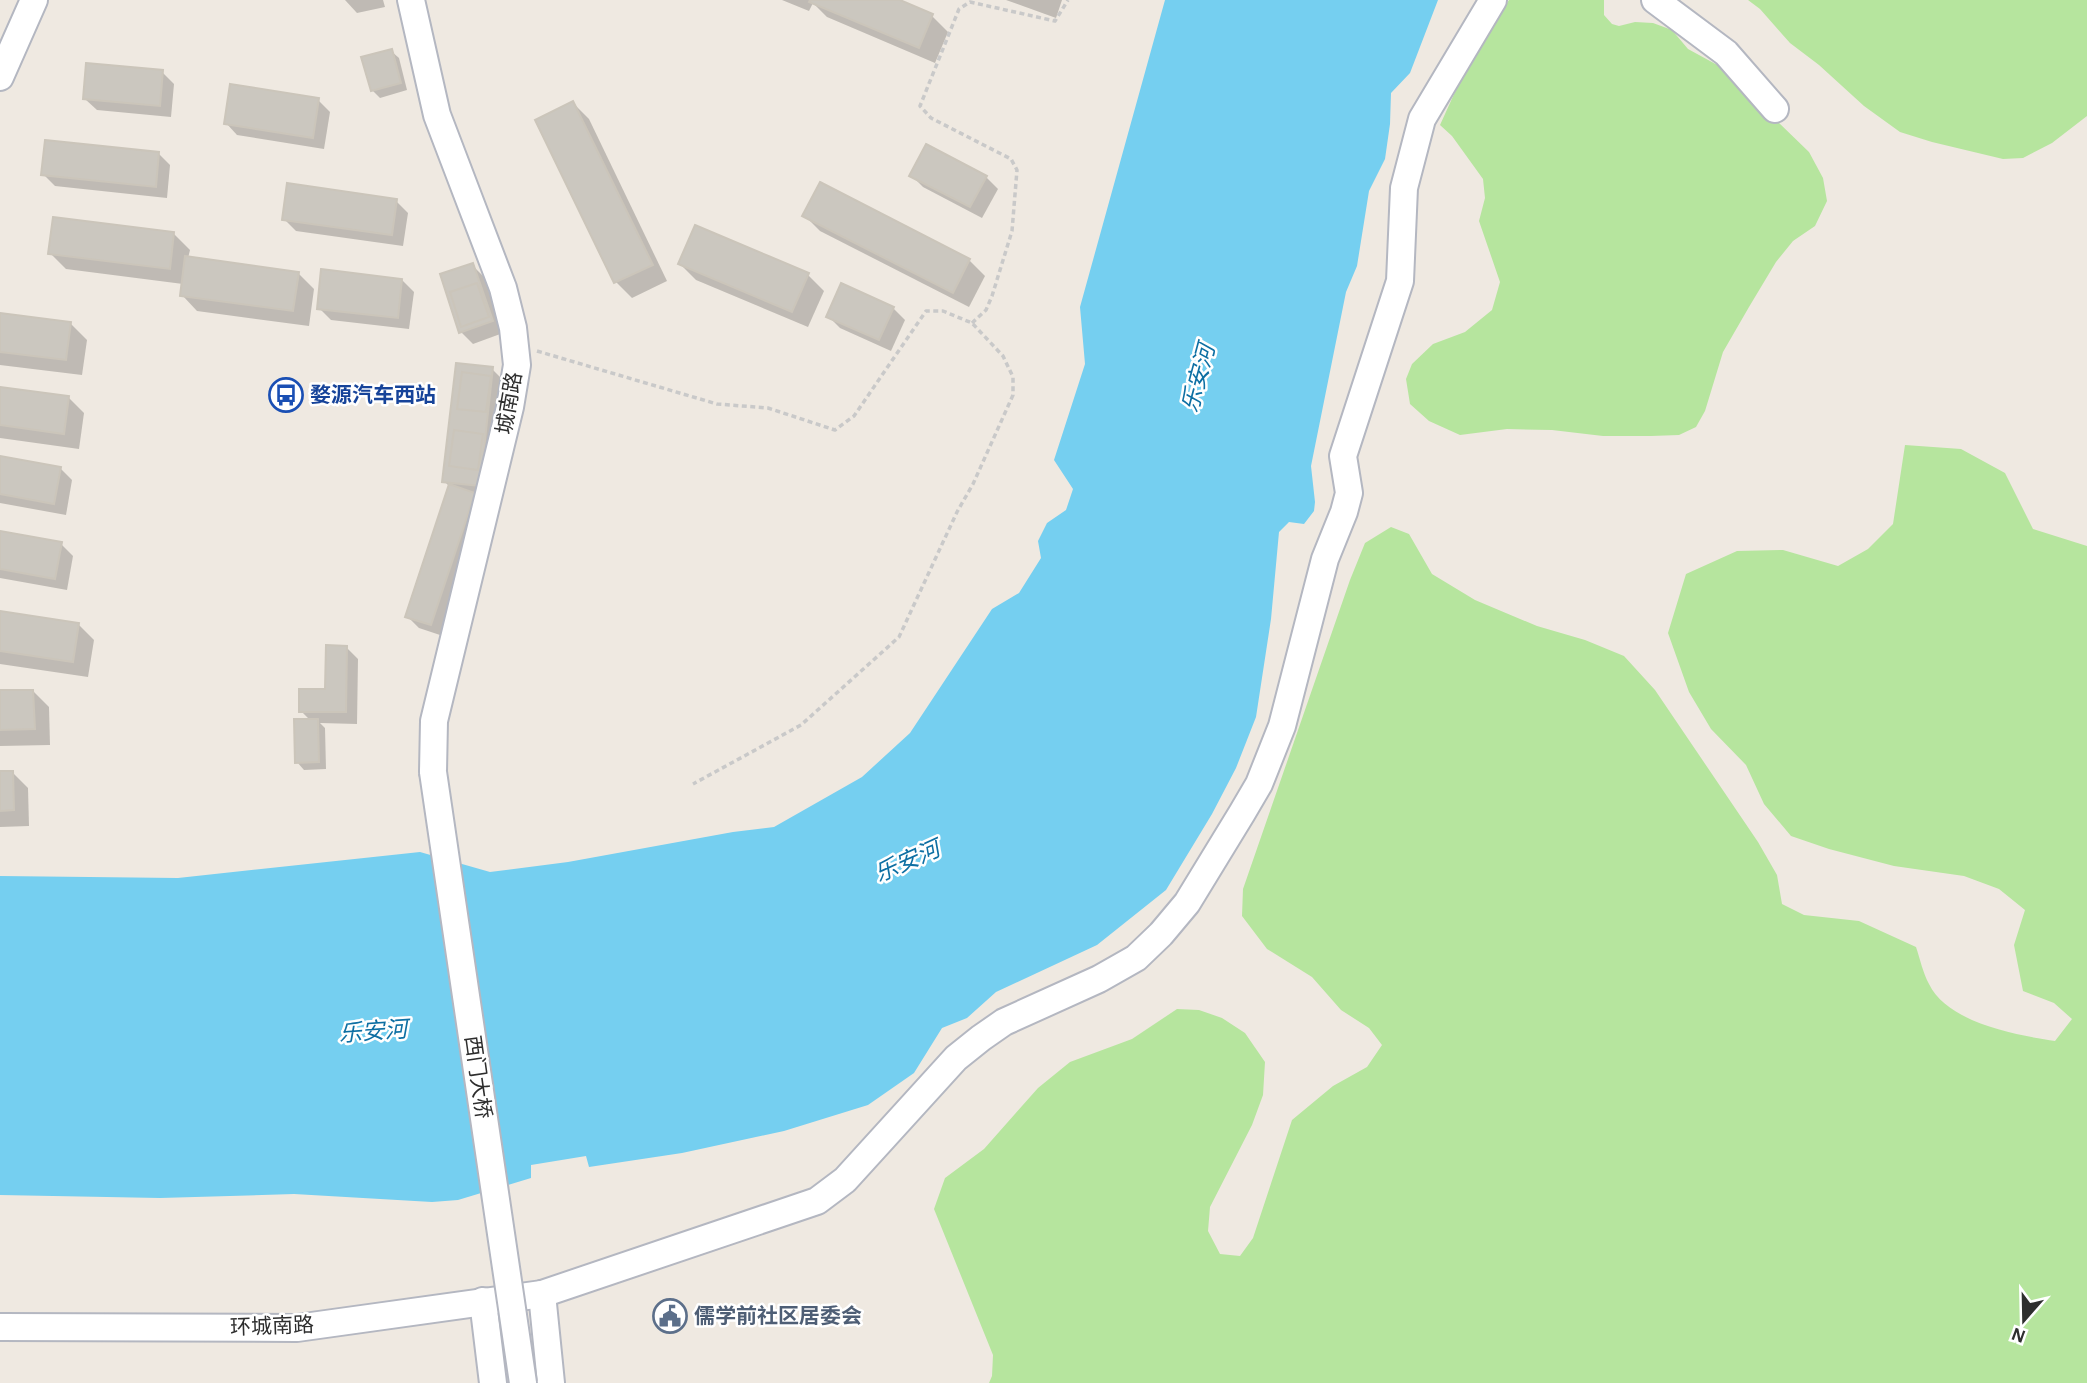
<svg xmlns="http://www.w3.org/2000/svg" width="2087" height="1383" viewBox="0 0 2087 1383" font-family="'Alegreya Sans','Noto Sans SC',sans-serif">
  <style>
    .green { fill: #b6e59e }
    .water { fill: #75cff0 }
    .shadow { fill: #0003 }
    .building { fill: #cbc7bf; stroke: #cbc5ba; stroke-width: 2 }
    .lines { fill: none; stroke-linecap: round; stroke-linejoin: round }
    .minor-casing { stroke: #b4b7c1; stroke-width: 30 }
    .path { stroke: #c9c9c9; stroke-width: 3.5; stroke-dasharray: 5 3.5; stroke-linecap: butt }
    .minor { stroke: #fff; stroke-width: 26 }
    .minor-bridge-casing { stroke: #b4b7c1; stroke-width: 30; stroke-linecap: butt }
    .minor-bridge { stroke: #fff; stroke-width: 26 }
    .labels { text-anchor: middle; stroke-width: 5; stroke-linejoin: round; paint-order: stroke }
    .transit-label { font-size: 21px; font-weight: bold; fill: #164399; stroke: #fff; text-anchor: start }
    .street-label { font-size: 21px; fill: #2e2e2e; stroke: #fff }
    .service-label { font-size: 21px; font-weight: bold; fill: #4e5e75; stroke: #fff; text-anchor: start }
    .water-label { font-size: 23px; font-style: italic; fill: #0d6fa3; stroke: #fff }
  </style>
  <rect width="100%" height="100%" fill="#efe9e1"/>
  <g class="green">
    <path d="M1509,0H1604V15L1612,24L1619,26L1635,22L1653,23L1672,30L1688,49L1721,67L1809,152L1823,178L1827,201L1815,226L1793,241L1776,262L1749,307L1723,352L1705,411L1696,427L1679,435L1651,436H1603L1552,430L1507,429L1460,435L1429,421L1410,404L1406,379L1412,364L1433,344L1465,332L1492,310L1500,282L1479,221L1485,198L1483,179L1452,136L1440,125L1470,59Z"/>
    <path d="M1748,0H2087V116L2052,143L2023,158L2003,159L1932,142L1900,132L1864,106L1819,65L1790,43L1760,9Z"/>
    <path d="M1905,445L1961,449L2005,473L2033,529L2087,546V1383H989L992,1376L993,1355L934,1209L945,1178L984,1149L1038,1088L1070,1062L1132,1039L1177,1009L1199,1010L1222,1018L1245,1033L1265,1062L1263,1095L1252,1125L1210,1207L1208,1231L1220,1254L1240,1256L1253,1238L1292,1120L1333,1086L1367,1067L1382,1045L1369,1028L1341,1010L1312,977L1267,949L1242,916L1243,889L1350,580L1365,543L1391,527L1409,534L1432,574L1475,600L1537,626L1585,640L1624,656L1655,690L1758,842L1777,875L1782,904L1804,915L1859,921L1916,947C1920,959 1923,973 1929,984C1948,1023 2016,1035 2055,1041L2072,1019L2054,1003L2023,991L2014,945L2025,910L1999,889L1964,876L1894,866L1829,849L1791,836L1764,804L1746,765L1711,729L1689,692L1668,633L1686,574L1737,551L1783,550L1838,566L1868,549L1893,524Z"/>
  </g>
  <path class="water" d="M1165,0H1438L1410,73L1391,93L1390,124L1385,159L1369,191L1357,266L1346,292L1311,466L1315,502L1314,511L1304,524L1289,522L1279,532L1271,619L1256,717L1236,768L1212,814L1166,890L1097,945L996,992L967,1018L942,1028L914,1073L868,1105L784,1131L682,1153L589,1167L586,1156L531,1165V1178L458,1200L432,1202L294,1194L160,1198L0,1195V876L178,878L420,852L490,872L568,862L733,832L774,827L862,777L910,733L992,609L1019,593L1041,558L1038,541L1047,523L1066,510L1073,489L1054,460L1085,364L1080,307Z"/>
  <g class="shadow">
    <path d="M345,0H383L385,7L357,13Z"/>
    <path d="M782,0H895L932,16L948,32L935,63L827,17L813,3L809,11Z"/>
    <path d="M1006,0H1062L1056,18Z"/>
    <path d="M391,51L399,58L407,90L380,98L372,90Z"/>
    <path d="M162,72L174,84L171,117L97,110L85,99Z"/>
    <path d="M318,100L330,112L324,149L237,135L226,123Z"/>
    <path d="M573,103L589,119L667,281L632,298L616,282L537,120Z"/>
    <path d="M158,153L170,165L167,198L55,186L43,174Z"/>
    <path d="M911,175L986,177L998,189L982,218L923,187Z"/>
    <path d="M396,201L408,213L403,246L296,231L284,219Z"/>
    <path d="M804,215L969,260L985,276L969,307L820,231Z"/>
    <path d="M174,234L190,250L188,258L298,273L314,289L309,326L197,311L182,295L183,284L66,269L50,253Z"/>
    <path d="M680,264L808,275L824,291L808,327L696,280Z"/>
    <path d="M472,265L484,277L503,333L473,344L461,332Z"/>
    <path d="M402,280L414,292L409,329L331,320L319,308Z"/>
    <path d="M893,308L905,320L891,351L840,328L828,316Z"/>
    <path d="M0,315L71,324L87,340L82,375L0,365Z"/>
    <path d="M492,369L508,385L443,636L419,628L407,616L450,487L444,481Z"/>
    <path d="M0,388L68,397L84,413L79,449L0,438Z"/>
    <path d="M0,457L60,468L72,480L66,515L0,503Z"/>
    <path d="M0,533L61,544L73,556L67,590L0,578Z"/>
    <path d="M0,613L78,624L94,640L88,677L0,664Z"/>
    <path d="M346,647L358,659L357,724L320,723L325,728L326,769L304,770L297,762L310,720L301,711L327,691Z"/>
    <path d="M33,691L49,707L50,745L0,746V692Z"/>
    <path d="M12,772L28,788L29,826L0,827V773Z"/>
  </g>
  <g class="building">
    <path d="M810,0H900L933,14L919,48L809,2Z"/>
    <path d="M392,49L401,83L371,91L361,57Z"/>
    <path d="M86,63L163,70L160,106L83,99Z"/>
    <path d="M230,84L319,98L313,138L224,124Z"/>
    <path d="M573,101L653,265L614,283L535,120Z"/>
    <path d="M45,140L159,152L156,187L41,175Z"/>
    <path d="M926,144L987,176L970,207L909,176Z"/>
    <path d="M820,182L970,259L953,293L802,216Z"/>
    <path d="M287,183L397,199L392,235L282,220Z"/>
    <path d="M53,217L174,232L170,269L48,254Z"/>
    <path d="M695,225L809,273L792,312L678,264Z"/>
    <path d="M185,256L299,272L293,311L180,296Z"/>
    <path d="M473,263L493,321L459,333L440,274Z"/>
    <path d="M321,269L402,279L398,318L317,309Z"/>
    <path d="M477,283L489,317L461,327L450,292Z"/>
    <path d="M841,283L894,307L879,340L826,317Z"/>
    <path d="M0,313L71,322L66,360L0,352Z"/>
    <path d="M456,363L493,367L480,486L442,482Z"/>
    <path d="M462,372L491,376L486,412L457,409Z"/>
    <path d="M0,387L69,396L64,434L0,425Z"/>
    <path d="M454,430L483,434L478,470L449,466Z"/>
    <path d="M0,456L61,467L54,504L0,494Z"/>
    <path d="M449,484L475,493L431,625L405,617Z"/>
    <path d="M0,531L62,542L55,579L0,569Z"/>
    <path d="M0,611L79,623L73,662L0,651Z"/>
    <path d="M326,645L347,646L346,712H299V689H325Z"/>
    <path d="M0,690H33L35,729L0,730Z"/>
    <path d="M294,719H318L319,762L295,763Z"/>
    <path d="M0,771H13L14,810L0,811Z"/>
  </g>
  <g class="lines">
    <g class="minor-casing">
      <g id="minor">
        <path d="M411,0L437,115L503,288L513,328L517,365L510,407L434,721L433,772"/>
        <path d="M1655,0L1726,53L1775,109"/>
        <path d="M0,77L34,0"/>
        <path d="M542,1294L551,1383"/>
        <path d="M483,1301L493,1383"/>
        <path d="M0,1327L297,1328L542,1294L817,1201L845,1180L956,1058L981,1038L1004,1022L1099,979L1136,958L1161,934L1187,903L1242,813L1259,784L1282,726L1325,559L1344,512L1349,493L1343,456L1400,281L1404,188L1422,119L1493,0"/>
      </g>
    </g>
    <g class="path">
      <path d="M972,323L986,310L992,296L1012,231L1017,170L1011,159L931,118L920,106L959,9L970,2L1055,21L1068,0"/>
      <path d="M537,351L717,404L768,408L835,430L854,416L926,311H943L972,323L1003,356L1013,377V395L973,484L957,512L899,637L801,725L693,784"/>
    </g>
    <use href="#minor" class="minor"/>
    <g class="minor-bridge-casing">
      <path id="minor-bridge" d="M433,772L523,1383"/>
    </g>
    <use href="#minor-bridge" class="minor-bridge"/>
  </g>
  <defs>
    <g id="bus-ring" transform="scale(1.75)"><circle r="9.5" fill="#fff" stroke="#1a4fb4" stroke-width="1.5"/><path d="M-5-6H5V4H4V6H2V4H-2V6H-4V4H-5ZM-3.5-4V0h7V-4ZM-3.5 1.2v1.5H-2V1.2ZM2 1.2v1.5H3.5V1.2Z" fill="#1a4fb4"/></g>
    <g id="civic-ring" transform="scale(1.75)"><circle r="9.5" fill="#fff" stroke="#5c6f8a" stroke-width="1.5"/><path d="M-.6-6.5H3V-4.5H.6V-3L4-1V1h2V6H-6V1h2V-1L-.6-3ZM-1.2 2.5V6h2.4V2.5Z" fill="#5c6f8a"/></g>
  </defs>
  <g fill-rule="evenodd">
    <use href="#bus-ring" x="286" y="395"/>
    <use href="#civic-ring" x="670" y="1316"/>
  </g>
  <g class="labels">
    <g class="transit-label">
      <text x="310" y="402">婺源汽车西站</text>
    </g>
    <g class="street-label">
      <text transform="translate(509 403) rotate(-80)" y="7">城南路</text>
      <text transform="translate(478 1077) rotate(82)" y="7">西门大桥</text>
      <text transform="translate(272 1326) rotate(-2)" y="7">环城南路</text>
    </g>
    <g class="service-label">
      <text x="694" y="1323">儒学前社区居委会</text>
    </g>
    <g class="water-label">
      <text transform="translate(1198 378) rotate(-75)" y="8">乐安河</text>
      <text transform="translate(907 861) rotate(-24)" y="8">乐安河</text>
      <text transform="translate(373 1031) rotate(-4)" y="8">乐安河</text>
    </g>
  </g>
  <g transform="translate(2024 1320) rotate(200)" stroke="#ffffff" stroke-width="5" paint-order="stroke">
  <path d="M0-5L12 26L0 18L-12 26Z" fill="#2e2e2e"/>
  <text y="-10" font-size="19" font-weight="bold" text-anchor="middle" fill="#2e2e2e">N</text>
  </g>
</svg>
